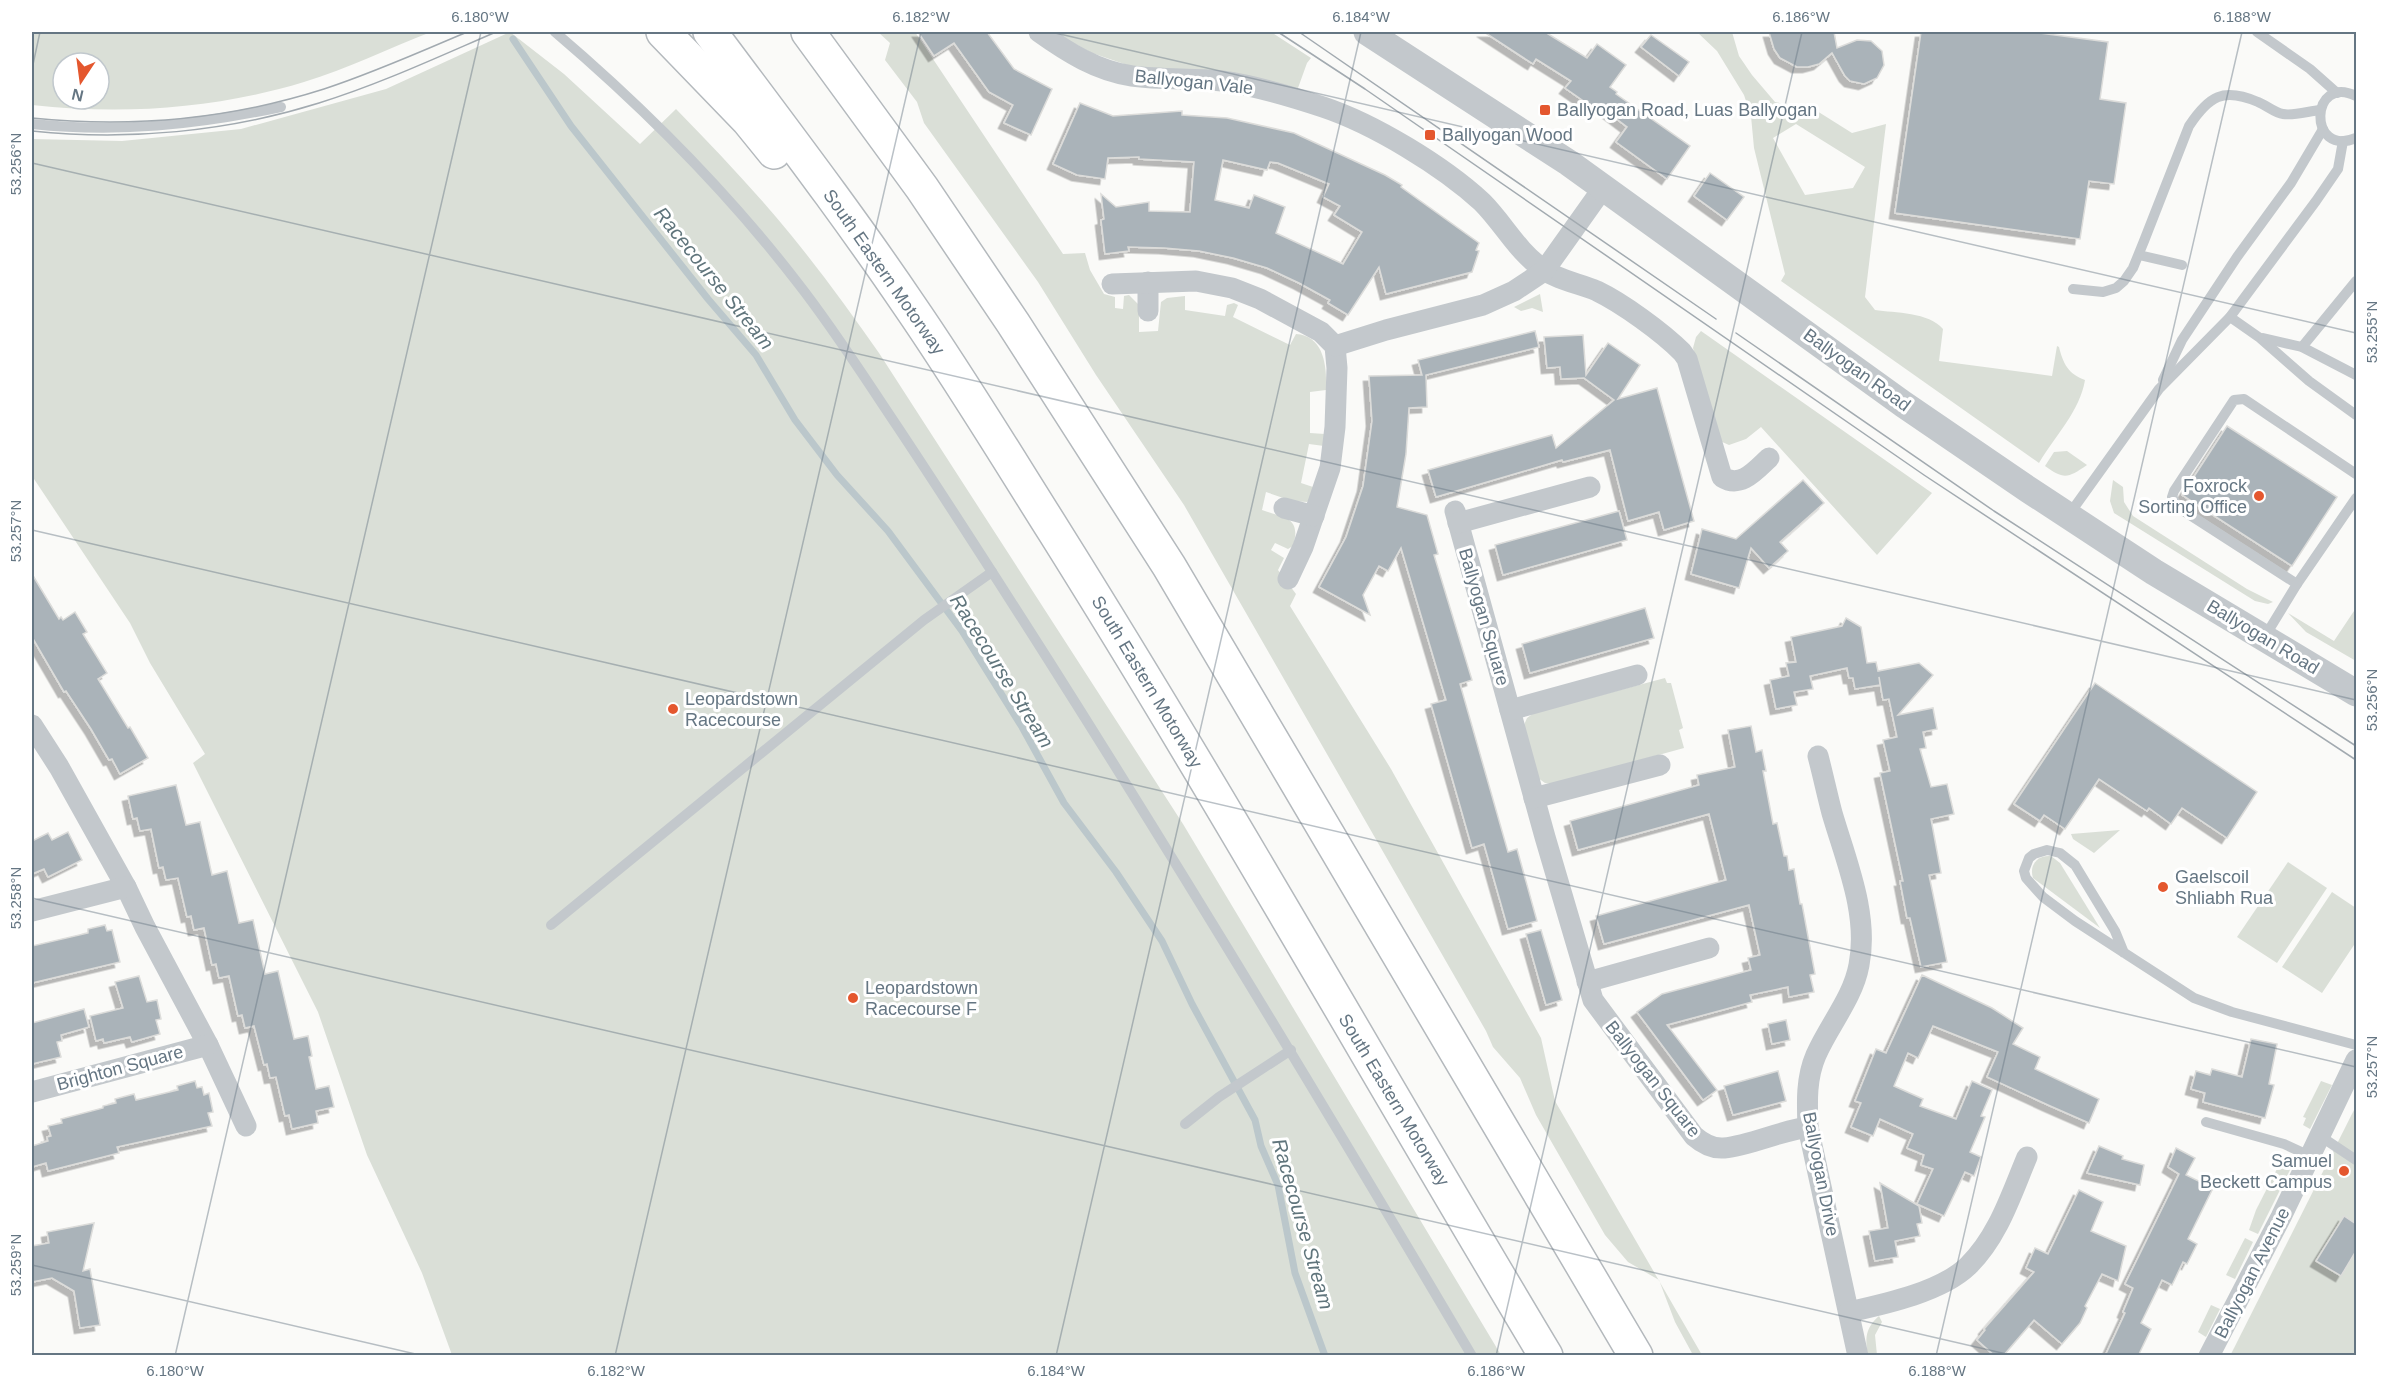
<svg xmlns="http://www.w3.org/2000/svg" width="2388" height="1387" viewBox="0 0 2388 1387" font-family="Arial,sans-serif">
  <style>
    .green { fill: #dadfd7; fill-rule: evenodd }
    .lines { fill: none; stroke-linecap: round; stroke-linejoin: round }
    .stream { stroke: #bbc7cb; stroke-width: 7 }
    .building { fill: #aab3b9; stroke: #dcdcda; stroke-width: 1.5; fill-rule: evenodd; filter: url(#shadow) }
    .motorway-casing { stroke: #b4b9bd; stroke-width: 36 }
    .service { stroke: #c3c8cc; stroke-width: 10 }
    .minor { stroke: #c3c8cc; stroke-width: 21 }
    .tertiary { stroke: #c3c8cc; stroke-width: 27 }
    .motorway { stroke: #fff; stroke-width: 33 }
    .tram { stroke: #a2aab0; stroke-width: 1.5 }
    .ticks { fill: none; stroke: #657683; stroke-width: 1.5; stroke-opacity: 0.45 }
    .poi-dot { fill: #e4572e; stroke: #fff; stroke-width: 2 }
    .labels { text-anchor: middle; stroke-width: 6; stroke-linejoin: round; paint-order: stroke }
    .street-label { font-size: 18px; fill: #657683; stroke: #fff }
    .poi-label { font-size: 18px; fill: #657683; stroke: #fff; text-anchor: start }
    .water-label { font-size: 20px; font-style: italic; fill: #60757c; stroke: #fff }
    .neatline { fill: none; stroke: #657683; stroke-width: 2 }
    .ticks-label { font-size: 15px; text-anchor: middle; fill: #657683 }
  </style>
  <defs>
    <filter id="shadow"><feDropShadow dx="-5.5" dy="5.5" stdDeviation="0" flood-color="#0004"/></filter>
  </defs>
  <rect width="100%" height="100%" fill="#fafaf8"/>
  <g class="green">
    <path d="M32,32H431C389,48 347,69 304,82C215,109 123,115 32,105ZM63,63H99V99H63Z"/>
    <path d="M510,32L564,74L640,144L676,109C716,150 755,191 791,235C822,273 851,313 879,353L1183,824L1501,1355H452L422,1273L367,1155L318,1012L193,763L205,754L150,663L130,623L32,476V139L122,141L241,129L386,89Z"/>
    <path d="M878,32H915L1063,254L1085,253L1090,270L1104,294L1115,297V308L1123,309L1124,296L1129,295L1139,305V332L1158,331L1161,302L1167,298L1185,296V310L1225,316L1227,305L1234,303L1238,305L1233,317L1290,345L1296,334C1325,336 1327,368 1326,390L1310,392V433L1325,434L1324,446L1309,444L1301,483L1313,487L1310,500L1307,502L1292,501L1266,492L1262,510C1283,518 1302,516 1293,546L1288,549L1275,543L1271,550L1284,558L1278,570L1296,594L1290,606L1391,769L1541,1038L1555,1101L1702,1355H1693L1675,1322L1659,1280L1628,1262L1605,1235L1536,1115L1520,1078L1493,1047L1486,1031L1184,505L1096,375L1038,282L924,123L917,102L885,60L890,43Z"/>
    <path d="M1053,32H1271L1311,58L1307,63L1298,88L1130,66L1092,53Z"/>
    <path d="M1697,32H1732L1739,56L1752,75L1775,102L1817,111L1852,133L1886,124L1865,297L1875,310C1895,313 1929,312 1943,329L1939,361L2052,376L2057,346L2059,347C2063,363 2068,374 2085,380C2080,411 2055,436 2039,463L1781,281L1785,274L1754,148L1751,116L1744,95L1717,51ZM1796,124L1865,167L1853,188L1805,195L1773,138Z"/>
    <path d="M1540,294L1543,312L1532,308L1521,311L1514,307Z"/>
    <path d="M1701,331L1932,493L1877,555L1761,427L1746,439L1729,445L1720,441L1693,348L1696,337Z"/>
    <path d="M2067,451L2087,465C2068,478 2064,480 2045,466L2054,452Z"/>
    <path d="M2113,480L2123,487L2124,502L2133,516L2247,589L2273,602L2268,604L2255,601L2114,513L2110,501Z"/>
    <path d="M2356,608V661L2306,632L2288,613L2334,641Z"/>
    <path d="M1665,678L1667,683H1671L1683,728L1679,730L1684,748L1553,784L1545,783L1538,778L1524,725L1527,718L1534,713Z"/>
    <path d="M2120,830L2094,853L2073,839L2071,834Z"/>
    <path d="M2051,856L2060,863L2100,928L2033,878C2029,865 2037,855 2051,856Z"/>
    <path d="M2288,862L2327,888L2277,963L2237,937Z"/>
    <path d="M2332,892L2356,908V942L2322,993L2282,967Z"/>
    <path d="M2321,1081L2332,1085L2310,1129L2303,1125L2306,1118L2303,1117Z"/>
    <path d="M2356,1106V1355L2230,1356Z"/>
    <path d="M2283,1157L2294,1162L2258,1234L2249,1230L2256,1210Z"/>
    <path d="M2245,1238L2253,1242L2235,1279L2226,1275Z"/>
    <path d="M2211,1305L2220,1309L2206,1337L2198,1332Z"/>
    <path d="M1879,1316L1882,1322L1875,1335L1877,1355H1868C1865,1339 1865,1328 1879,1316Z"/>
  </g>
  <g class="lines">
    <path class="stream" d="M513,39L571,126L708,299L756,355L795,420L837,475L888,531L962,631L1022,727L1064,803L1116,872L1162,941L1192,1004L1255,1120L1261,1146L1278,1185L1295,1273L1325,1356"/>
  </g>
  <g class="building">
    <path d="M918,32H987L1014,69L1052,89L1031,135L1004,123L1013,105L989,92L954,43L934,56Z"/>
    <path d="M1484,32H1545L1587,58L1597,44L1626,65L1610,87L1617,92L1616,94L1690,146L1667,179L1616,142L1627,127L1598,105L1595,109L1565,88L1571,81L1536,59L1533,64Z"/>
    <path d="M1769,32H1834L1837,48L1857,40L1871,41L1882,51L1884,65L1877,78L1864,84L1850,81L1845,76L1832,53L1819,64L1808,67H1797L1780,58L1774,49Z"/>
    <path d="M1921,32H2032L2108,42L2100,99L2126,103L2114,184L2089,181L2080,239L1895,213Z"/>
    <path d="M1651,35L1689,62L1679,76L1641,47Z"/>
    <path d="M1080,103L1113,116L1182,111V115L1227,118L1294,133L1385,175L1402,185L1401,187L1479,243L1476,250L1479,251L1472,272L1386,294L1379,267L1348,315L1328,303L1330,300L1299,283L1267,268L1233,258L1199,251L1164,248L1128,247L1129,251L1105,254L1101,220L1104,219L1101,194L1116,207L1149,202V211L1190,212L1194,162L1139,159V157L1108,158L1105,179L1077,175L1053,164ZM1223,160L1267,170L1270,162L1278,163L1329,184L1323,197L1340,206L1334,215L1362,232L1343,264L1276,233L1285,207L1254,195L1249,208L1215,200Z"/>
    <path d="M1710,173L1744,197L1727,220L1694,196Z"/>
    <path d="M1535,331L1539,347L1426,375L1427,407L1409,408L1406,454L1397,507L1427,515L1438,554L1434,555L1472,680L1460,684L1508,852L1517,849L1537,921L1508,929L1484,844L1472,848L1431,704L1446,700L1401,548L1388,571L1379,566L1363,595L1370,615L1319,587L1346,537L1363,486L1372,421L1369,376L1422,375L1418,360Z"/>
    <path d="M1583,335L1586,375L1608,343L1640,365L1618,399L1657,388L1694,521L1664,530L1659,512L1628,521L1610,450L1563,462L1562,460L1436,497L1428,470L1552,435L1556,448L1614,400L1584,378L1561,379L1560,367L1547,368L1544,337Z"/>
    <path d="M2227,426L2337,497L2292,566L2182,495Z"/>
    <path d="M1803,480L1824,503L1780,542L1788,551L1769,568L1751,548L1739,588L1691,574L1702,529L1736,539Z"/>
    <path d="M1619,511L1627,540L1503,575L1495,545Z"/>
    <path d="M32,574L59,619L61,617L63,620L75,612L87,632L83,634L107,673L98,679L128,728L130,727L148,758L120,774L112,759L109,760L91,729L66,691L64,692L32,637Z"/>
    <path d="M1645,608L1654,638L1530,673L1522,644Z"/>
    <path d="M1846,618L1861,627L1867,663L1876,662L1878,671L1919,663L1933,675L1898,715L1933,708L1937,729L1923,732L1926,748L1920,749L1931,787L1947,784L1954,814L1931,819L1941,873L1929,875L1947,962L1921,967L1910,918H1907L1900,881H1903L1880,773L1890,771L1883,740L1897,737L1889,699L1883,700L1879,677L1880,685L1855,689L1853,678H1849L1847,668L1810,676L1813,689L1794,692L1797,705L1776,709L1770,680L1789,676L1786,663L1796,662L1791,637L1842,626Z"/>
    <path d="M2095,683L2257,792L2227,838L2182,808L2171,824L2149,808L2147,811L2099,779L2065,829L2044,815L2040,821L2014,804Z"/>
    <path d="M1751,726L1756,752L1762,750L1766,771H1763L1773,824L1777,823L1784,856H1787L1789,870L1794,869L1800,904H1802L1815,974L1810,975L1814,992L1789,997L1788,987L1750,995L1752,1002L1667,1025L1717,1090L1703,1100L1637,1012L1662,994L1751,970L1748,958L1760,955L1749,905L1604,944L1596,916L1726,880L1709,814L1578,850L1570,821L1699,785L1697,775L1735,767L1728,730Z"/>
    <path d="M176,785L186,825L200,822L212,875L227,871L239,923L253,920L265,974L278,971L294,1039L308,1036L312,1056L309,1057L316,1089L329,1086L334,1107L316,1111L318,1123L292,1129L289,1115L285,1116L276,1077L270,1078L267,1064L264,1065L254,1026L245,1028L242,1015L238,1016L229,976L219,978L216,964L212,965L204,928L194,930L191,916L187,917L178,878L166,880L163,867L159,868L151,829L140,831L137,818L133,819L128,796Z"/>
    <path d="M68,832L82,860L48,877L44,869L32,874V841L48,833L52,840Z"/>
    <path d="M105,925L107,931L112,930L120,962L32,983V946L88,933V929Z"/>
    <path d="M1541,930L1562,1000L1546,1005L1526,934Z"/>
    <path d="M1922,975L1992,1008L2023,1028L2013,1044L2040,1057L2035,1069L2099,1099L2089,1123L2048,1105L1987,1077L1998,1052L1933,1026L1918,1058L1908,1053L1894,1086L1923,1099L1920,1106L1956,1119L1972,1081L1992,1090L1981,1116L1985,1117L1970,1152L1981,1157L1974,1176L1965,1172L1944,1216L1917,1204L1933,1169L1921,1165L1924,1155L1907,1148L1913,1134L1880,1119L1873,1136L1851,1127L1861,1103L1855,1101L1876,1049L1886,1053Z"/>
    <path d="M139,976L147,1002L157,1000L161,1019L156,1020L160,1034L132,1042L130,1037L104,1043L103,1039L96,1041L90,1016L123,1008L115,982Z"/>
    <path d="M84,1009L89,1027L61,1035L62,1041L57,1042L61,1057L32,1064V1023Z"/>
    <path d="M1786,1020L1790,1040L1772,1044L1768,1024Z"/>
    <path d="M2251,1039L2277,1044L2269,1084L2274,1085L2265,1118L2203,1102L2205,1093L2191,1089L2196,1071L2210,1075L2212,1069L2242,1077Z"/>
    <path d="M1778,1071L1786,1101L1733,1115L1724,1086Z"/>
    <path d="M195,1081L197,1088L202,1087L204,1095L209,1093L213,1112L208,1113L212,1126L117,1147L119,1153L48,1171L46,1163L32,1167V1146L48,1141L47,1137L51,1136L48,1126L62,1123L61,1119L103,1108V1106L116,1103L115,1099L134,1094L136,1100L178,1090L177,1086Z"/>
    <path d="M2099,1146L2123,1156L2122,1159L2144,1165L2140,1185L2087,1173Z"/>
    <path d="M2176,1148L2195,1158L2186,1175L2213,1188L2188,1239L2197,1244L2187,1264L2183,1262L2172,1285L2162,1280L2141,1323L2151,1329L2138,1356H2105L2125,1313L2123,1312L2133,1288L2125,1284L2179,1174L2168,1167Z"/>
    <path d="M1880,1183L1919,1206L1922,1223L1917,1224L1920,1236L1895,1241L1898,1257L1875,1261L1869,1231L1888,1228Z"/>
    <path d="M2079,1190L2103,1202L2091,1231L2126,1246L2118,1281L2102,1274L2085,1306L2087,1308L2080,1323L2062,1344L2034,1320L2003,1356H1995L1977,1340L1985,1330L1984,1329L2034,1272L2026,1268L2035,1248L2048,1254Z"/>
    <path d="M2344,1216L2356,1224V1251L2341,1276L2316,1261Z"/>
    <path d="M94,1223L83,1271L90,1269L100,1325L80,1328L74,1291L52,1278L32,1282V1246L49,1243L47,1232Z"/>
  </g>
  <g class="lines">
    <g class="motorway-casing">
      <g id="motorway">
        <path d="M663,32L748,120L774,152"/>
        <path d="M710,32C777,122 846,212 909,305C960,379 1006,455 1054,531C1224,802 1381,1081 1546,1356"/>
        <path d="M808,32L922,188L1013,323L1169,566L1636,1356"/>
      </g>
    </g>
    <g class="service">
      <path d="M555,32C643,107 726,190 797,282C834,329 866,380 899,429C950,506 1000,584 1049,661C1194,890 1334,1122 1472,1356"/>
      <path d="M2257,32L2310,69L2337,93"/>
      <path d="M2356,96C2310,73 2307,158 2356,138"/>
      <path d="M32,124C118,133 196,125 281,107"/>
      <path d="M2139,255L2182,265"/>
      <path d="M2073,289L2103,292L2116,288L2124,281L2133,268L2144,241L2189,126C2209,96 2223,87 2258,102C2266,105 2275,113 2283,114C2294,116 2309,111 2320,110"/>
      <path d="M2230,317L2260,338L2309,381L2356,415"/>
      <path d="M2263,338L2302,347L2356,375"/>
      <path d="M2302,347L2356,281"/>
      <path d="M2163,380L2182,340L2237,257L2291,183L2323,129"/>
      <path d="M2068,516L2159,389L2230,317L2316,201L2338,169L2343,141"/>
      <path d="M2297,584L2356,498"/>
      <path d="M2264,638L2297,584L2179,508L2172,497L2174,491L2234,400L2244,399L2356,474"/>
      <path d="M551,925L924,620L992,572"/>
      <path d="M2124,953L2115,931L2075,865L2060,853L2047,850L2034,854L2029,858L2024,871L2026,878L2043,897L2075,921L2194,998L2232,1012L2356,1045"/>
      <path d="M2206,1122L2284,1144L2310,1156"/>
      <path d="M1185,1124L1219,1097L1291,1050"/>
      <path d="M2320,1136L2356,1160"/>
    </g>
    <g class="minor">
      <path d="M1039,32C1067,52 1097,71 1132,76C1162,80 1192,78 1222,81C1257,86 1290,96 1323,107C1374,124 1443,166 1482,202C1504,224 1517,251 1543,269C1559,281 1579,283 1597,291C1622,303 1662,332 1682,352L1687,359L1722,477C1741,489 1756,470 1769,458"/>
      <path d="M1148,282V311"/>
      <path d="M1112,284L1196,281L1232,288L1260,299L1321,332L1335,346L1337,368L1335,427L1330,468L1303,547L1288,579"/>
      <path d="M1335,346L1386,330L1483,305L1514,291L1544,271L1603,188"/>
      <path d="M1284,508L1314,516"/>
      <path d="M1455,511L1545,837L1593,1000L1694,1136C1702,1143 1712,1149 1724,1148C1751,1145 1780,1131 1808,1127"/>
      <path d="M1458,523L1590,487"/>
      <path d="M1510,710L1637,675"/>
      <path d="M32,725L59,767L126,887L145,927L208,1045L246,1126"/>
      <path d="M1818,756C1823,775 1827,794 1832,813C1846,861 1869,914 1859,965C1853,998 1829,1025 1816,1055C1806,1078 1807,1102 1808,1127L1858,1356"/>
      <path d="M1534,798L1660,765"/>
      <path d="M32,911L126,887"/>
      <path d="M1587,982L1709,948"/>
      <path d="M32,1092L208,1045"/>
      <path d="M1849,1312C1885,1304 1941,1292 1968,1266C1998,1237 2011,1195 2027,1157"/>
      <path d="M2209,1356L2281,1217L2356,1060"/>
    </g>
    <path class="tertiary" d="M1367,32L1569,163L1903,404L2029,490L2154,572L2356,693"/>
    <use href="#motorway" class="motorway"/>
    <g class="tram">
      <path d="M1278,32L1365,89L1924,475L2356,760"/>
      <path d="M1299,32L1716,319"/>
      <path d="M32,118C130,128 230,119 324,89C373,73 420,52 467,32"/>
      <path d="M32,131C127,141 227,132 319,103C380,84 438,57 496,32"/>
      <path d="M1736,333L1994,511L2356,746"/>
    </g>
  </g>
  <path class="ticks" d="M1051,32L2356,333M32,69L40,32M32,163L2356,700M32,530L2356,1067M32,898L2015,1356M32,1265L424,1356M175,1356L481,32M615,1356L921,32M1056,1356L1361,32M1496,1356L1802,32M1936,1356L2242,32"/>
  <g class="poi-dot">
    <rect x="1539" y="104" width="12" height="12" rx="3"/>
    <rect x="1424" y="129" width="12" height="12" rx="3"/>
    <circle cx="2259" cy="496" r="6"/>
    <circle cx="673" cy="709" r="6"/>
    <circle cx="2163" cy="887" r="6"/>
    <circle cx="853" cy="998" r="6"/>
    <circle cx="2344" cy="1171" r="6"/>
  </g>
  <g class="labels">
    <g class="street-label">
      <text transform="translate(1194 82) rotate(6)" y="6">Ballyogan Vale</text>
      <text transform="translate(884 272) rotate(55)" y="6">South Eastern Motorway</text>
      <text transform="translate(1857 370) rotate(36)" y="6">Ballyogan Road</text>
      <text transform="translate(1484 617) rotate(74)" y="6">Ballyogan Square</text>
      <text transform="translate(2263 637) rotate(31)" y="6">Ballyogan Road</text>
      <text transform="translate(1147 682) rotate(59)" y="6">South Eastern Motorway</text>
      <text transform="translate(120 1068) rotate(-15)" y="6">Brighton Square</text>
      <text transform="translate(1653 1079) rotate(52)" y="6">Ballyogan Square</text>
      <text transform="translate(1394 1100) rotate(59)" y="6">South Eastern Motorway</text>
      <text transform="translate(1821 1174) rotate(79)" y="6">Ballyogan Drive</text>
      <text transform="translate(2252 1273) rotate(-63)" y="6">Ballyogan Avenue</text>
    </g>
    <g class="poi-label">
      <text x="1557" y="116">Ballyogan Road, Luas Ballyogan</text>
      <text x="1442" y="141">Ballyogan Wood</text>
      <text x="2247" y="492" text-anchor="end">Foxrock<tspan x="2247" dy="21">Sorting Office</tspan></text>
      <text x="685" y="705">Leopardstown<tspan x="685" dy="21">Racecourse</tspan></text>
      <text x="2175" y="883">Gaelscoil<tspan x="2175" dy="21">Shliabh Rua</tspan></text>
      <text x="865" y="994">Leopardstown<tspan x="865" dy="21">Racecourse F</tspan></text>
      <text x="2332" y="1167" text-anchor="end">Samuel<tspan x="2332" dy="21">Beckett Campus</tspan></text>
    </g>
    <g class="water-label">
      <text transform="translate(714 278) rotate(51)" y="7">Racecourse Stream</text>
      <text transform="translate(1002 671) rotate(58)" y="7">Racecourse Stream</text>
      <text transform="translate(1303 1224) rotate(74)" y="7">Racecourse Stream</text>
    </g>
  </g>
  <rect width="2388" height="1387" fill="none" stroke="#ffffff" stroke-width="66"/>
  <g transform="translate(81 81) rotate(193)"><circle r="28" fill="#ffffff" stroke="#c1c8cd" stroke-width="1.5"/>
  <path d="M0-4.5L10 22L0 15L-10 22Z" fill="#e4572e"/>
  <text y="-9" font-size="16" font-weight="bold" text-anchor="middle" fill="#657683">N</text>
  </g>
  <rect x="33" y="33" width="2322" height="1321" class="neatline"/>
  <g class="ticks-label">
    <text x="480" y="22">6.180°W</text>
    <text x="921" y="22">6.182°W</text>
    <text x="1361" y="22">6.184°W</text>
    <text x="1801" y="22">6.186°W</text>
    <text x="2242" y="22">6.188°W</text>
    <text transform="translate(16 164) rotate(-90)" y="5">53.256°N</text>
    <text transform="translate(2372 332) rotate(-90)" y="5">53.255°N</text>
    <text transform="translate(16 531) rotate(-90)" y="5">53.257°N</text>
    <text transform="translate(2372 700) rotate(-90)" y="5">53.256°N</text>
    <text transform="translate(16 898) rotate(-90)" y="5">53.258°N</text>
    <text transform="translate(2372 1067) rotate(-90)" y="5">53.257°N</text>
    <text transform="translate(16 1265) rotate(-90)" y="5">53.259°N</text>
    <text x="175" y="1376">6.180°W</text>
    <text x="616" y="1376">6.182°W</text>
    <text x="1056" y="1376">6.184°W</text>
    <text x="1496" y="1376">6.186°W</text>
    <text x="1937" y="1376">6.188°W</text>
  </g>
</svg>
